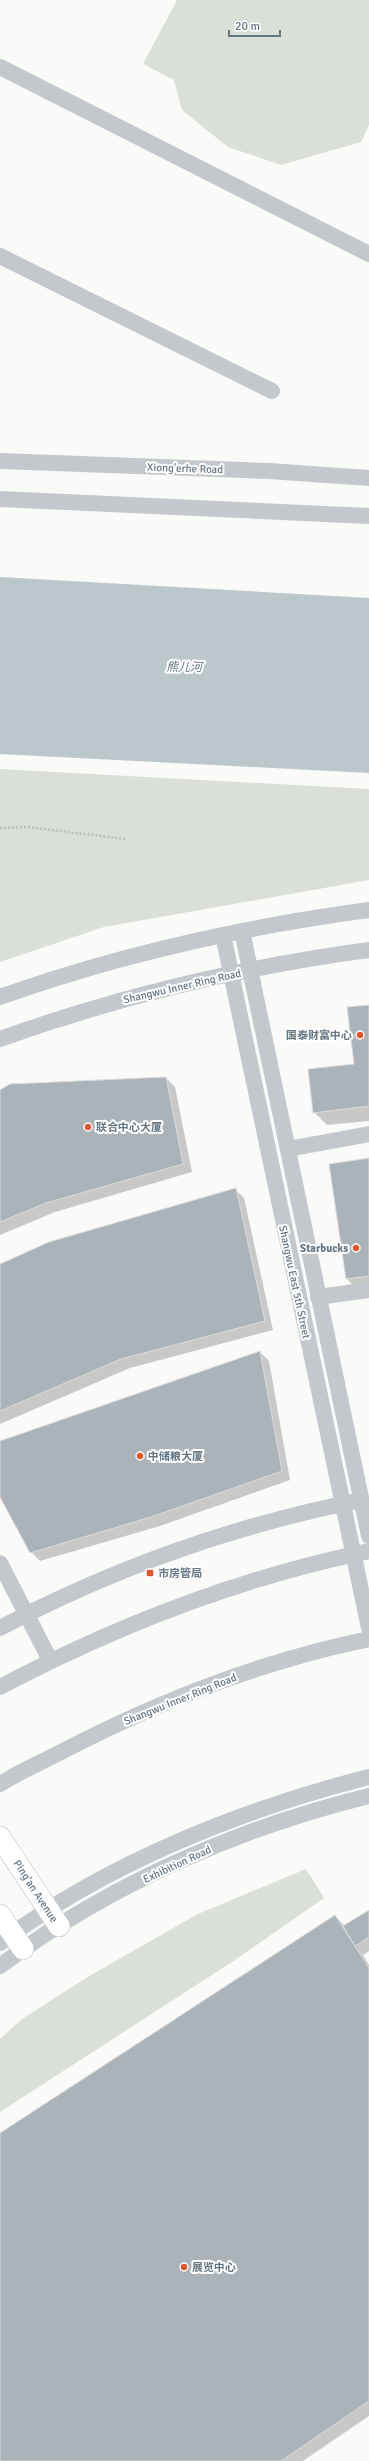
<svg xmlns="http://www.w3.org/2000/svg" width="369" height="2461" viewBox="0 0 369 2461" font-family="Signika,'Noto Sans SC',sans-serif">
  <style>
    .green { fill: #dadfd7 }
    .water { fill: #bbc7cb }
    .shadow { fill: #0003 }
    .building { fill: #aab3b9; stroke: #dcdcda }
    .lines { fill: none; stroke-linecap: round; stroke-linejoin: round }
    .major-casing { stroke: #b5babe; stroke-width: 22 }
    .path { stroke: #bbbfc2; stroke-width: 2.5; stroke-dasharray: 2 2; stroke-linecap: butt }
    .minor { stroke: #c3c8cc; stroke-width: 16 }
    .major { stroke: #fff; stroke-width: 21 }
    .poi-dot { fill: #e4572e; stroke: #fff; stroke-width: 1.5 }
    .labels { text-anchor: middle; stroke-width: 4; stroke-linejoin: round; paint-order: stroke }
    .street-label { font-size: 11px; fill: #657683; stroke: #fff }
    .poi-label { font-size: 11px; font-weight: bold; fill: #657683; stroke: #fff; text-anchor: start }
    .water-label { font-size: 12px; font-style: italic; fill: #60757c; stroke: #fff }
  </style>
  <rect width="100%" height="100%" fill="#fafaf8"/>
  <g class="green">
    <path d="M177,0H369V125L361,142L281,165L228,147L182,110L174,80L143,64Z"/>
    <path d="M0,769L369,789V880L104,927L0,962Z"/>
    <path d="M306,1869L324,1898L235,1960L0,2112V2039L22,2019L91,1975L198,1914Z"/>
  </g>
  <path class="water" d="M0,577L369,598V773L0,754Z"/>
  <g class="shadow">
    <path d="M369,1006V1121L327,1125L314,1112L355,1064Z"/>
    <path d="M166,1078L175,1087L192,1172L55,1212L0,1235V1091Z"/>
    <path d="M369,1159V1288L358,1290L347,1279Z"/>
    <path d="M235,1189L244,1198L273,1330L130,1368L0,1424V1265Z"/>
    <path d="M260,1352L269,1361L290,1480L160,1526L40,1561L31,1552L0,1495V1442Z"/>
    <path d="M369,1911V1951L363,1955L369,1965V2416L303,2461H0V2134L335,1916L344,1925Z"/>
  </g>
  <g class="building">
    <path d="M369,1005V1106L313,1113L308,1069L354,1064L347,1007Z"/>
    <path d="M166,1077L183,1164L46,1203L0,1222V1090L10,1084Z"/>
    <path d="M369,1158V1276L346,1279L329,1164Z"/>
    <path d="M236,1188L265,1321L121,1359L0,1411V1264L49,1242Z"/>
    <path d="M260,1351L282,1471L151,1517L30,1553L0,1497V1441Z"/>
    <path d="M369,1910V1937L355,1946L343,1926Z"/>
    <path d="M335,1915L369,1968V2401L281,2461H0V2133Z"/>
  </g>
  <g class="lines">
    <g class="major-casing">
      <g id="major">
        <path d="M0,1837L59,1926"/>
        <path d="M0,1915L23,1949"/>
      </g>
    </g>
    <path class="path" d="M0,828L28,827L125,839"/>
    <g class="minor">
      <path d="M0,67L369,254"/>
      <path d="M0,256L272,391"/>
      <path d="M0,461L269,471L369,478"/>
      <path d="M0,499L369,516"/>
      <path d="M242,931L369,1536"/>
      <path d="M223,935L369,1628"/>
      <path d="M0,997C120,954 243,927 369,910"/>
      <path d="M0,1039C120,996 243,967 369,950"/>
      <path d="M288,1149L369,1134"/>
      <path d="M318,1297L369,1290"/>
      <path d="M0,1563L50,1660"/>
      <path d="M0,1628C110,1570 230,1527 352,1502"/>
      <path d="M0,1687C117,1625 239,1578 369,1551"/>
      <path d="M0,1784C19,1772 40,1763 59,1753C157,1702 261,1661 369,1639"/>
      <path d="M0,1943C105,1864 242,1809 369,1777"/>
      <path d="M0,1966C108,1885 238,1828 369,1796"/>
    </g>
    <use href="#major" class="major"/>
  </g>
  <g class="poi-dot">
    <circle cx="360" cy="1035" r="4"/>
    <circle cx="88" cy="1127" r="4"/>
    <circle cx="356" cy="1248" r="4"/>
    <circle cx="140" cy="1456" r="4"/>
    <rect x="146" y="1569" width="8" height="8" rx="2"/>
    <circle cx="184" cy="2267" r="4"/>
  </g>
  <g class="labels">
    <g class="street-label">
      <text transform="translate(185 468) rotate(2)" y="4">Xiong'erhe Road</text>
      <text transform="translate(182 986) rotate(-13)" y="4">Shangwu Inner Ring Road</text>
      <text transform="translate(295 1282) rotate(78)" y="4">Shangwu East 5th Street</text>
      <text transform="translate(180 1699) rotate(-22)" y="4">Shangwu Inner Ring Road</text>
      <text transform="translate(177 1864) rotate(-25)" y="4">Exhibition Road</text>
      <text transform="translate(36 1891) rotate(57)" y="4">Ping'an Avenue</text>
    </g>
    <g class="poi-label">
      <text x="352" y="1039" text-anchor="end">国泰财富中心</text>
      <text x="96" y="1131">联合中心大厦</text>
      <text x="348" y="1252" text-anchor="end">Starbucks</text>
      <text x="148" y="1460">中储粮大厦</text>
      <text x="158" y="1577">市房管局</text>
      <text x="192" y="2271">展览中心</text>
    </g>
    <g class="water-label">
      <text transform="translate(184 667) rotate(1)" y="4">熊儿河</text>
    </g>
  </g>
  <path d="M229 30v6h51v-6" fill="none" stroke="#657683" stroke-width="2"/>
  <text x="235" y="30" font-size="12" fill="#657683" stroke="#ffffff" stroke-width="3" paint-order="stroke">20 m</text>
</svg>
